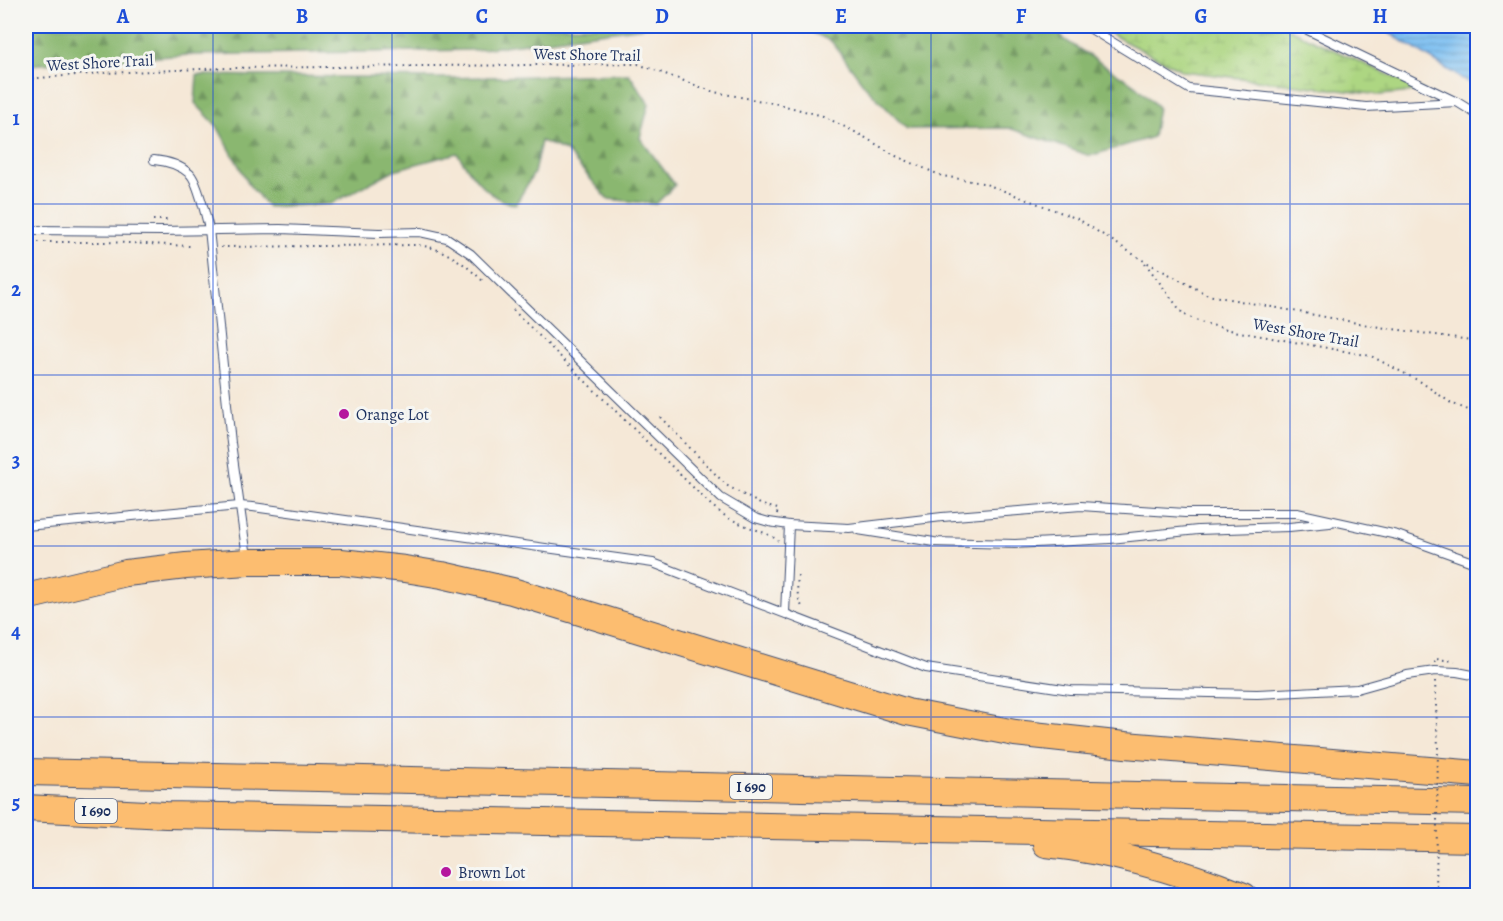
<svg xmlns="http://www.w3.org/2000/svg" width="1503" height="921" viewBox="0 0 1503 921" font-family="Alegreya,serif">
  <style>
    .forest { fill: url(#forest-firs); stroke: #527367; stroke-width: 1.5 }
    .wetland { fill: url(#wetland-marsh); stroke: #648270; stroke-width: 1.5 }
    .water { fill: url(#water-rules); stroke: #4b77a8; stroke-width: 1.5 }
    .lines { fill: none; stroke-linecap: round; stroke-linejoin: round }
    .lane-casing { stroke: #3c4b70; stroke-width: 10 }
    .highway-casing { stroke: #3c4b70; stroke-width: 28 }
    .path { stroke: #3c4b70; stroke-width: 2; stroke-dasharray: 1.5 4.5; stroke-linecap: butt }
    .lane { stroke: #fff; stroke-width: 8 }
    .highway { stroke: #fcbd6f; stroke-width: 26 }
    .path-bridge { stroke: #3c4b70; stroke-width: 2; stroke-dasharray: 1.5 4.5; stroke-linecap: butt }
    .grid { fill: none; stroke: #1d4ed8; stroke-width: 1.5; stroke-opacity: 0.55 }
    .poi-dot { fill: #b5179e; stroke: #f6f6f2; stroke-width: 2 }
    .labels { text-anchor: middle; stroke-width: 6; stroke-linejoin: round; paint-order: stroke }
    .shield { fill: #f6f6f2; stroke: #5d6b8a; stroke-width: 1.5 }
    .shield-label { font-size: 15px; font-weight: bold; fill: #1b2f5e }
    .street-label { font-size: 16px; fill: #1b2f5e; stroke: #f6f6f2 }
    .poi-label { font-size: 16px; fill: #1b2f5e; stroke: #f6f6f2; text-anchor: start }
    .neatline { fill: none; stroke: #1d4ed8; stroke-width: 2 }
    .grid-label { font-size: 20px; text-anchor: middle; font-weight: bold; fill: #1d4ed8 }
  </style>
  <defs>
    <pattern id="forest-firs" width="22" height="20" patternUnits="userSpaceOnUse" patternTransform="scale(1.5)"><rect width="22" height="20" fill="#8ab770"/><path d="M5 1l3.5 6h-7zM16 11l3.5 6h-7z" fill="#70955f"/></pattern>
    <pattern id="wetland-marsh" width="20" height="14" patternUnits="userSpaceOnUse" patternTransform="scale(1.5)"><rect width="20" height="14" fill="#add682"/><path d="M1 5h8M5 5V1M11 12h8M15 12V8" fill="none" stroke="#94b873"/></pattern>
    <pattern id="water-rules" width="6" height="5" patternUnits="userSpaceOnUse" patternTransform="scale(1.5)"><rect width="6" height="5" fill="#7bbff2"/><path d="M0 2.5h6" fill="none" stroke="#649cc7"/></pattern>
  </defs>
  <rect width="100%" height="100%" fill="#f6f6f2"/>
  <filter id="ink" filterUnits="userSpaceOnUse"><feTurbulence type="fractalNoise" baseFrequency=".0167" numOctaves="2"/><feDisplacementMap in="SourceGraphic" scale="12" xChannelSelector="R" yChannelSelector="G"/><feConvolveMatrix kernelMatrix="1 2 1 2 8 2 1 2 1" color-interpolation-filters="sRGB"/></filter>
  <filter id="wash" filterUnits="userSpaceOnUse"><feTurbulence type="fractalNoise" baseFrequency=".008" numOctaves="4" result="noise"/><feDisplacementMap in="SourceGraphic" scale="24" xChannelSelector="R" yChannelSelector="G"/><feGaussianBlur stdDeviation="1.35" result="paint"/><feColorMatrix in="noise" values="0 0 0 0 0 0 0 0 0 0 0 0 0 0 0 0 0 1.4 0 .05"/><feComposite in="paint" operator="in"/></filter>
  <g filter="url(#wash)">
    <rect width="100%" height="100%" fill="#f5e8d7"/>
    <g class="forest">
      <path d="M26,26H652L475,50L190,55L26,65Z"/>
      <path d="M800,26H1051L1065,40L1135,85L1158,107L1153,137L1090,156L1009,128L907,129L865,86L832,42Z"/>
      <path d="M629,74L649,104L640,138L675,185L656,204L608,199L566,151L541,141L534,173L516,204C490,202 470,173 457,153L394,170L331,204L268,207L250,186L217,126L195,103L197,75L442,78Z"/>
    </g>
    <path class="wetland" d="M1099,26H1282L1424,91L1380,95L1183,71L1122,40Z"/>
    <path class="water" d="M1378,26H1477V88Z"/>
  </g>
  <g filter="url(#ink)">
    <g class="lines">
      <g class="lane-casing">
        <g id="lane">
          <path d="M1086,26L1189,89L1366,107L1457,102"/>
          <path d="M1299,26L1457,102L1478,115"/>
          <path d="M154,160C166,161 180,165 190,174C198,182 206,217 209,229L231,443L247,557"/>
          <path d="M26,230L161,231L280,229L379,233L420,232L447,238L471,254L721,498L755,518L769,522L789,525L849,528L942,517L1081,506L1185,513H1297L1397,535L1478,564"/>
          <path d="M26,526L239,506L253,507L653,563L926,668L1070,690L1257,694L1357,689L1407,675L1435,671L1457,672L1478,676"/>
          <path d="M858,530L934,542L1015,544L1110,539L1198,530L1289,527L1330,523"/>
          <path d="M785,613L789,525"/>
          <path d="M833,895V896"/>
        </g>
      </g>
      <g class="highway-casing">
        <g id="highway">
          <path d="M26,597L126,573L186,566L248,562H341L405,569L442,575L512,591L907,712L1015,733L1125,745L1478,774"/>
          <path d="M26,772L1478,802"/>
          <path d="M26,808L166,815L1478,839"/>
          <path d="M1046,844C1114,851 1180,871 1244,896"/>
        </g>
      </g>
      <g class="path">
        <path d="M26,79L102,73L228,68L638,64L714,92L778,104L823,116L859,134L896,156L942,176L983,183L1078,219L1144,261L1208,295L1379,327L1478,341"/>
        <path d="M153,220H168"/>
        <path d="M26,242H106L190,246"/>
        <path d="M221,247L417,245C446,248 465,264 485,283"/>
        <path d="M1145,263L1183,314L1200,322L1234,331L1371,356L1421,382L1451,403L1478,414"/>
        <path d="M513,310L712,506C719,511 725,517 733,520C743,526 773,534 778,541"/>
        <path d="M660,417L726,485L762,505L778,509L777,514"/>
        <path d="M798,575C797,587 796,599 804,609"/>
        <path d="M1435,663V659L1455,661"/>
        <path d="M1435,681L1436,705"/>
      </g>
      <use href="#lane" class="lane"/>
      <use href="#highway" class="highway"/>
      <path class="path-bridge" d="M1436,705L1438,747L1436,896"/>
    </g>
  </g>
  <path class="grid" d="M213,26V896M392,26V896M572,26V896M752,26V896M931,26V896M1111,26V896M1290,26V896M26,204H1478M26,375H1478M26,546H1478M26,717H1478"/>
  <g class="poi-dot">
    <circle cx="344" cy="414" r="6"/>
    <circle cx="446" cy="872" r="6"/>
  </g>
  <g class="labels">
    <g class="shield">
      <rect x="730" y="775" width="42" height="24" rx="4.5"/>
      <rect x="75" y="799" width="42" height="24" rx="4.5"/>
    </g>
    <g class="shield-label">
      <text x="751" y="792">I 690</text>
      <text x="96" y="816">I 690</text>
    </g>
    <g class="street-label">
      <text transform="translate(587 54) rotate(1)" y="6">West Shore Trail</text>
      <text transform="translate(100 62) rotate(-3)" y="6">West Shore Trail</text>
      <text transform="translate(1306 332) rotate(10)" y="6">West Shore Trail</text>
    </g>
    <g class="poi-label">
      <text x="356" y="420">Orange Lot</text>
      <text x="458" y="878">Brown Lot</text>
    </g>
  </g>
  <rect width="1503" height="921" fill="none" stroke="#f6f6f2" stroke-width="66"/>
  <rect x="33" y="33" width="1437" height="855" class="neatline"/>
  <g class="grid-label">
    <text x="123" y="23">A</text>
    <text x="302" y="23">B</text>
    <text x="482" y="23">C</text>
    <text x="662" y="23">D</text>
    <text x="841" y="23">E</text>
    <text x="1021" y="23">F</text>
    <text x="1201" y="23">G</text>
    <text x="1380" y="23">H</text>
    <text x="16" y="125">1</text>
    <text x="16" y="296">2</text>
    <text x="16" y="467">3</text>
    <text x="16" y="638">4</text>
    <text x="16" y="809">5</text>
  </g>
</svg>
